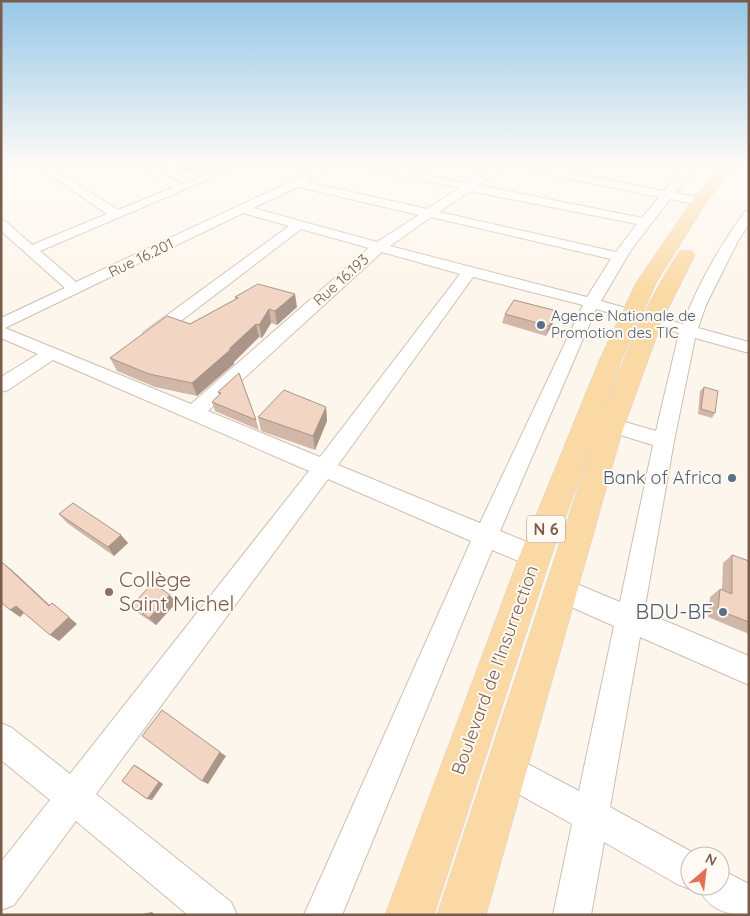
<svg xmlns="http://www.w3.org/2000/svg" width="750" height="916" viewBox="0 0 750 916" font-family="Quicksand,sans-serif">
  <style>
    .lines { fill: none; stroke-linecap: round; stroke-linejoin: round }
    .minor-casing { stroke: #d1beb0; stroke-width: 2 }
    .primary-casing { stroke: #dad1cd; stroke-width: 1 }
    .minor { fill: #fff; fill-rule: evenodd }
    .primary { fill: #fbd9a5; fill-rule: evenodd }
    .wall { fill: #d1b7a8 }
    .shaded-wall { fill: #aa9588 }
    .building { fill: #f3d5c3; stroke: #aa9588 }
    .service-dot { fill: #5c6f8a; stroke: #fffaf3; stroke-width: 2 }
    .education-dot { fill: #8d6e63; stroke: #fffaf3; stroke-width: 2 }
    .labels { text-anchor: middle; stroke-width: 4; stroke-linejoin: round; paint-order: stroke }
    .far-street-label { font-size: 15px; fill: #7a5c4d; stroke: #fffaf3 }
    .far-service-label { font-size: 15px; fill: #4e5e75; stroke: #fffaf3; text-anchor: start }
    .shield { fill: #fffaf3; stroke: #a28b7f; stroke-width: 1 }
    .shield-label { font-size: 16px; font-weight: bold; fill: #7a5c4d }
    .service-label { font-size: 18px; fill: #4e5e75; stroke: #fffaf3; text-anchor: end }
    .street-label { font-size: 18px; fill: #7a5c4d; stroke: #fffaf3 }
    .near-education-label { font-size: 21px; fill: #785e54; stroke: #fffaf3; text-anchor: start }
    .near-service-label { font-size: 21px; fill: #4e5e75; stroke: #fffaf3; text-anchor: end }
  </style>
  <rect width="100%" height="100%" fill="#fdf6ec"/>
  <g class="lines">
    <g class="minor-casing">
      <path id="minor" d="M36,165H48L118,210L172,188L133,165H146L182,184L228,165H242L40,251L76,282L326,165H339L307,182L427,209L459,188L359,168L354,165H374L467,183L494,165H506L478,185L642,218L659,197L517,168L512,165H533L664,191L687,165H698L675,193L703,198L705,201L703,204L699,205L670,199L631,250L601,301L683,324C698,284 720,246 745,211L749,210V224L738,241L706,305L698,328L749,342V353L695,338L674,441L644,612L749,656V685L640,637L610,807L699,856H690V886H720V869L749,884V915C726,915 707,909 698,886L690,889L677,884L604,842L591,915H553L572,824L493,780L489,768L493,756L505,752L579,791L614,626L551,598L547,589L551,580L560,577L620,602L653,445L604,430L601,425L604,420L611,418L656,431L679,333L596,309L500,531L544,549L547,557L544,565L535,568L492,550L342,915H304L471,541L328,479L96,794L231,902L237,915H188L76,821L14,905L1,910V862L50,800L1,760V723L12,728L70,774L309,471L53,360L8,390L1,392V377L38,354L1,338V318L65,288L1,231V220L5,221L32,245L107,214ZM298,187L419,215L377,242L253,208ZM470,191L637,224L616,252L439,212ZM243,213L289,226L144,332L142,336L144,340H156L301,229L369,248L191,404L5,328ZM431,217L611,259L587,297L390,246ZM382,252L460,274L320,457L208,411ZM473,277L583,305L480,523L338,465Z"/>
    </g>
    <g class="primary-casing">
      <path id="primary" d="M721,165H735L706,203L656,283L621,361L599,424C621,365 644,303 680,251L686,250L692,251L695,255L663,319L622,432L486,915H437L595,436L551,557L434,915H385L519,557L599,361L636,283L694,198Z"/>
    </g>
    <use href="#minor" class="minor"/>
    <use href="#primary" class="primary"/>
  </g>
  <g class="wall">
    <path d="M165,165H206L187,172Z"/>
    <path d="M235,297L297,307L277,325L271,323L262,338L259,337L234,362V364L197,396L155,387L117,371L110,358L190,324L236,299Z"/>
    <path d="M505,314L554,321L546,336L502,323Z"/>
    <path d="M239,373L256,420L259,430L215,411L212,402L219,395L218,392Z"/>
    <path d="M704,387L715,413L712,418L698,414L700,391Z"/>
    <path d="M326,407L327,421L315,450L261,431L258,417Z"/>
    <path d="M59,514L121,535L128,543L114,556L67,523Z"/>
    <path d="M732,555L749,561V634L708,617L710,597L720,589L722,590L723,563Z"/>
    <path d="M170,595L176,603L156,625L138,613L132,605Z"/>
  </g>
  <g class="shaded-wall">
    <path d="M185,165H206L187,172Z"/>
    <path d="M295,294L297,307L277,325L275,311Z"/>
    <path d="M269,309L271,323L262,338L259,325Z"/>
    <path d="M557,311L554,321L546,336L549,326Z"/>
    <path d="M256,324L259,337L234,362V364L197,396L192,383Z"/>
    <path d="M326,407L327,421L315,450L313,436Z"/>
    <path d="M121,535L128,543L114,556L108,547Z"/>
    <path d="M3,563L12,570L57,612L49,606Z"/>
    <path d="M170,595L176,603L156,625L149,618Z"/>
    <path d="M52,603L77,624L59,641L50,635Z"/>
    <path d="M16,606L25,612L20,617L10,610Z"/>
    <path d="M220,752L226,756L208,784L202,781Z"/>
    <path d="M134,765L138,767L163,784L152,800L147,799Z"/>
    <path d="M152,912L155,915H138Z"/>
  </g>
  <g class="building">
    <path d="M258,284L295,294L275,311L269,309L259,325L256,324L230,348V350L192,383L149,374L110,358L167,316L190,324L238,298L235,297Z"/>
    <path d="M514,300L557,311L549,326L505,314Z"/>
    <path d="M239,373L256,420L212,402L221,393L218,392Z"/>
    <path d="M704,387L718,391L715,413L701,409Z"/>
    <path d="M284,390L326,407L313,436L258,417Z"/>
    <path d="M73,503L121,535L108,547L59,514Z"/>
    <path d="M732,555L749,561V622L718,610L720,589L732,594Z"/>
    <path d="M3,563L49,606L52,603L69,617L50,635L16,606L10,610L1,602V564Z"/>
    <path d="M153,583L170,595L149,618L132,605Z"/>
    <path d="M162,710L220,752L202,781L142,736Z"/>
    <path d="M134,765L159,782L147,799L122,781Z"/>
  </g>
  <linearGradient id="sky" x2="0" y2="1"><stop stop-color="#97c7e8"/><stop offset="0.56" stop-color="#fefbf6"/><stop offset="1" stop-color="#fefbf6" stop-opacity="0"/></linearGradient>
  <rect width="750" height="293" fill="url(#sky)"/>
  <g class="service-dot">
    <circle cx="541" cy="325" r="5"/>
    <circle cx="732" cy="478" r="5"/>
    <circle cx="723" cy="612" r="5"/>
  </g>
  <circle class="education-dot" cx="109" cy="592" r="5"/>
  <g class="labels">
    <g class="far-street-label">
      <text transform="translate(141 258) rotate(-26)" y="5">Rue 16.201</text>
      <text transform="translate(341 280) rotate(-42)" y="5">Rue 16.193</text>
    </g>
    <g class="far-service-label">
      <text x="551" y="321">Agence Nationale de<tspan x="551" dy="17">Promotion des TIC</tspan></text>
    </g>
    <rect class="shield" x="527" y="515.5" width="38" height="27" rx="4"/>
    <g class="shield-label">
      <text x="546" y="535">N 6</text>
    </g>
    <g class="service-label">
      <text x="722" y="484">Bank of Africa</text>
    </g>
    <g class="street-label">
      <text transform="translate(495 670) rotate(-70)" y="6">Boulevard de l'Insurrection</text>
    </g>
    <g class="near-education-label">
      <text x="119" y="587">Collège<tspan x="119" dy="24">Saint Michel</tspan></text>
    </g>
    <g class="near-service-label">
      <text x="713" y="619">BDU-BF</text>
    </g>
  </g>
  <rect width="750" height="916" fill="none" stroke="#7a5c4d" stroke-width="5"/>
  <g transform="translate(705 871) rotate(28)"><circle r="24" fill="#fffaf3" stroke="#cabbb1"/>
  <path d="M0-4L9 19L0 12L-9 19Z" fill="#e76f51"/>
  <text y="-8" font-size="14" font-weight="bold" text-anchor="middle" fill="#7a5c4d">N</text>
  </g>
</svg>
